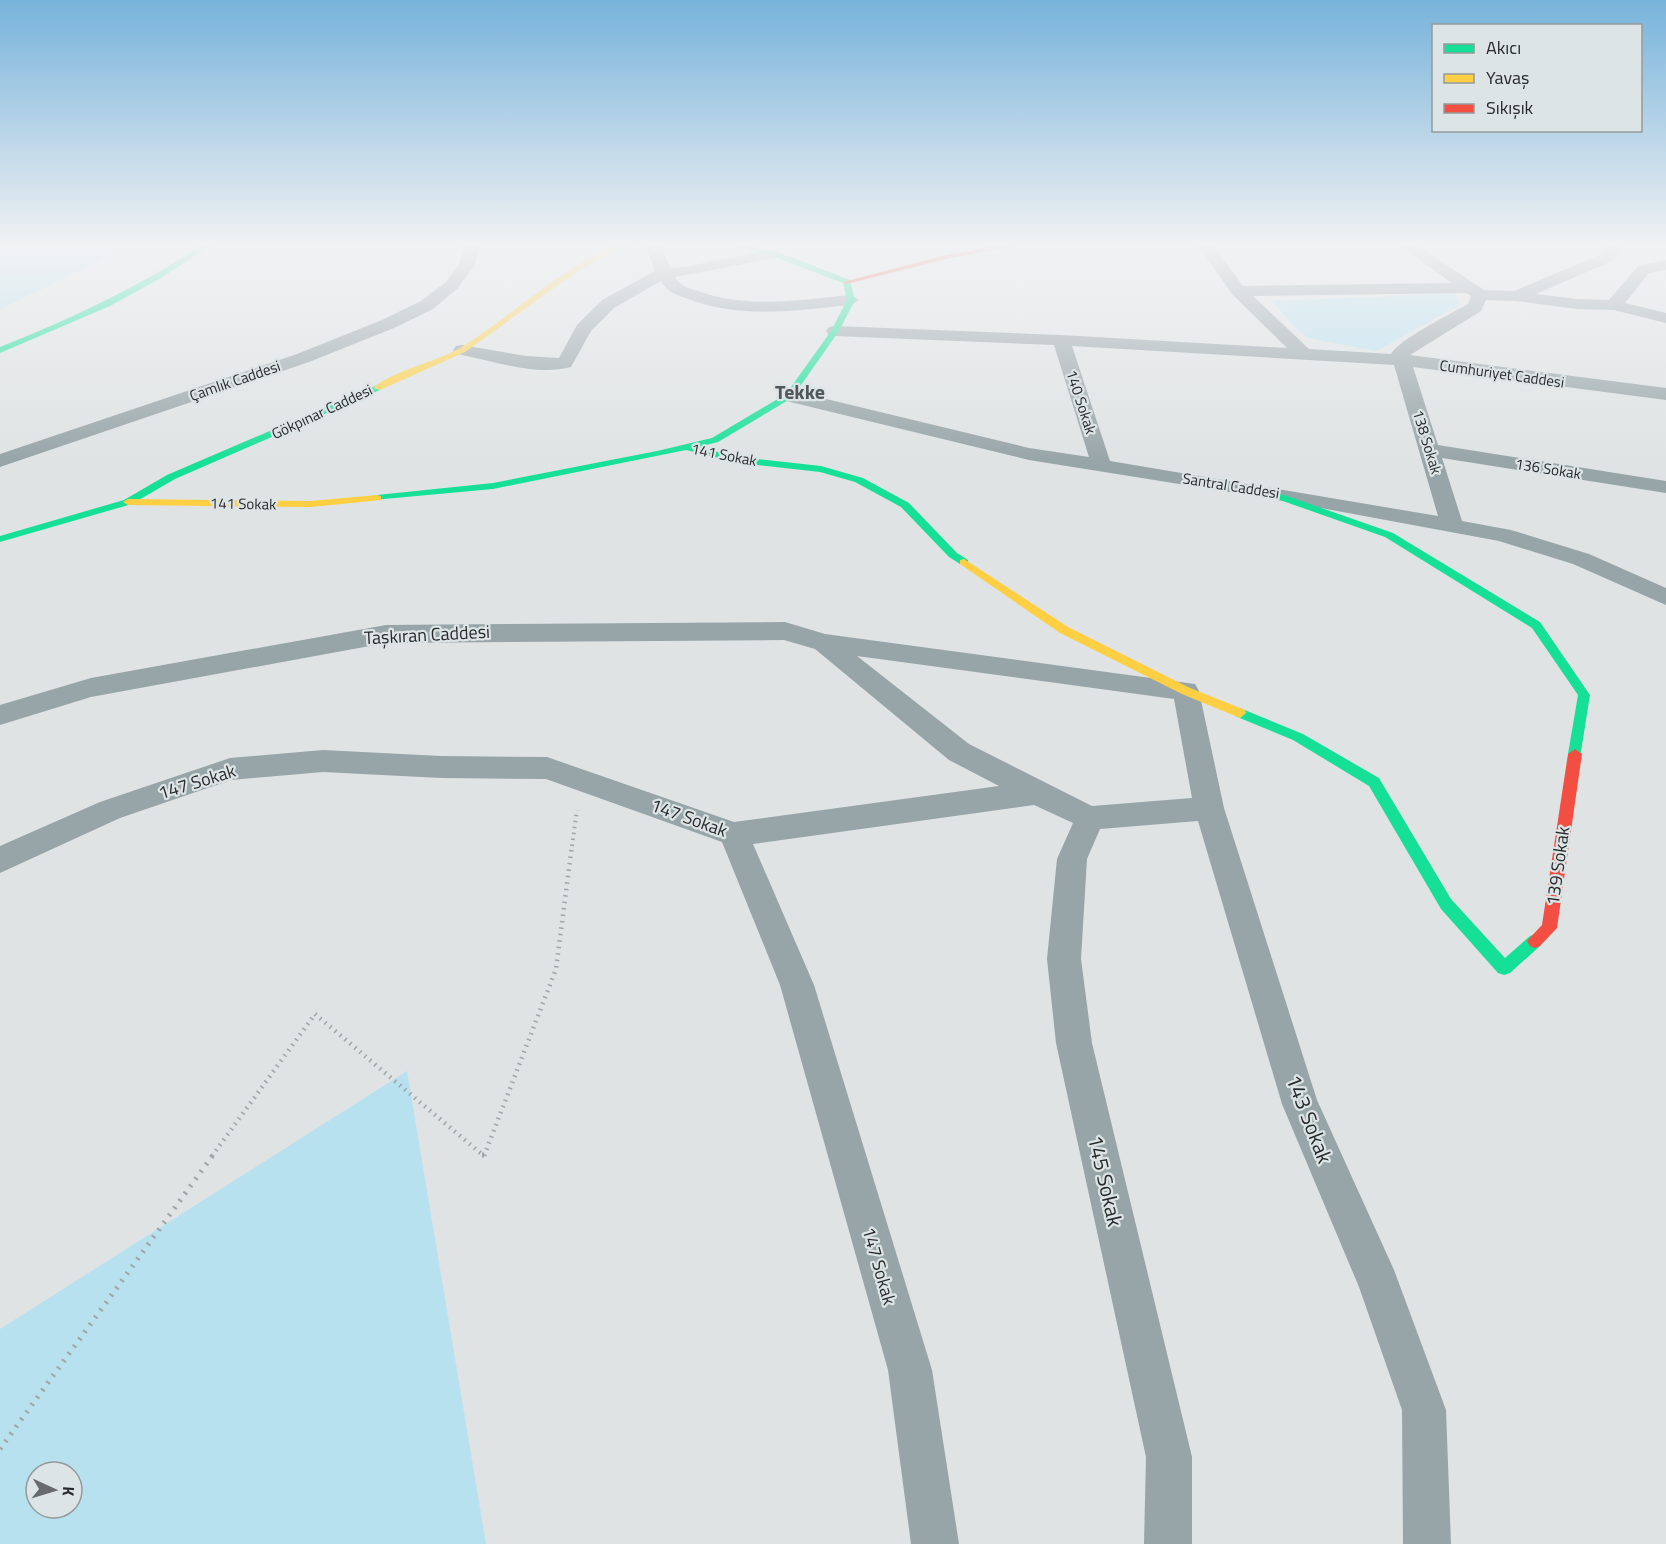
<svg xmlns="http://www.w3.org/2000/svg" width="1666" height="1544" viewBox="0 0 1666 1544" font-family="'Titillium Web',sans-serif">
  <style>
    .green { fill: #b8e1f0; fill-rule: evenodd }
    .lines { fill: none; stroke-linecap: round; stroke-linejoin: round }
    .path-far2 { stroke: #9ea6a8; stroke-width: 4; stroke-dasharray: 1.5 4.5; stroke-linecap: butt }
    .path-far1 { stroke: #9ea6a8; stroke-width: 4.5; stroke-dasharray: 1.5 5; stroke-linecap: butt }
    .path { stroke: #9ea6a8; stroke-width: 5; stroke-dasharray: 2 7; stroke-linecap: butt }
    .street { fill: #97a4a8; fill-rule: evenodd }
    .fast { fill: #16e098; fill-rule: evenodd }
    .slow { fill: #ffcf43; fill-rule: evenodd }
    .jam { fill: #f24e42; fill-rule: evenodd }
    .labels { text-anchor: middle; stroke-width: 4.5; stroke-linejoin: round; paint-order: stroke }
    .far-street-label { font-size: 15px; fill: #282a2b; stroke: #dde4e6 }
    .street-label { font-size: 18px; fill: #282a2b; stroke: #dde4e6 }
    .far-district-label { font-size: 20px; font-weight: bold; fill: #525759; stroke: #dde4e6 }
    .near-street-label { font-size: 21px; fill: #282a2b; stroke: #dde4e6 }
  </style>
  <rect width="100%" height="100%" fill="#dfe3e4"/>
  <g class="green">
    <path d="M0,245H133L0,309Z"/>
    <path d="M1455,294L1460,305L1376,351L1308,338L1294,326L1272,301Z"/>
    <path d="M407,1071L486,1544H0V1329ZM36,1472H72V1508H36Z"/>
  </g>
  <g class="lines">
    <path class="path-far2" d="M572,846L577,810"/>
    <path class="path-far1" d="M212,1156L315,1014L484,1156L556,969L572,845"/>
    <g class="path">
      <path d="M482,1155H485"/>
      <path d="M0,1449L213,1155"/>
    </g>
    <g class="street">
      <path d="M464,245H480L475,264L458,288L433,309L394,328L309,362L0,467V454L297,354L382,320L421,301L446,282L459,264Z"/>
      <path d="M646,245H661L670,268L685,267L774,249L780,251L782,254L780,257L675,277C680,286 688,288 698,291C747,309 799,300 851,295L859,300L851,305C797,310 743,319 691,300C678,295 668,294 661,281L614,308L591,331L571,367C537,376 496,362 462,355L456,354L453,350L456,346L462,345L526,356L559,358L577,325L602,300L655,271Z"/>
      <path d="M1198,245H1213L1243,286L1452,283L1399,245H1417L1484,290L1514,291L1600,255L1605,251L1604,245H1620L1621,252L1612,261L1536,294L1577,299L1609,300L1638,266L1666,260V270L1649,273L1625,303L1666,313V323L1614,310L1577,309L1516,301L1486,300L1481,311L1410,355L1666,388V400L1413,367L1438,445L1666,481V493L1442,458L1462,521L1511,530L1589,554L1666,588V605L1573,564L1499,541L1267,498L1029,460L782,400L779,396L782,392L789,390L1029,448L1089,457L1054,345L835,336L829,335L826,331L829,327L835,326L1061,335L1287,348L1232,294ZM1466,293L1471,296L1468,304C1452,313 1398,340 1391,354L1309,349L1253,296ZM1072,346L1394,365L1438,516L1110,461Z"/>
      <path d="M785,622L825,634L1195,684L1199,691L1224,808L1317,1100L1394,1270L1446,1410L1451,1544H1403L1402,1410L1359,1287L1282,1104L1198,821L1100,829L1087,859L1081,959L1092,1043L1192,1457V1544H1144L1146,1457L1056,1043L1047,959L1057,859L1073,823L1034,805L753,844L814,985L932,1370L959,1544H911L888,1370L780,985L722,842L546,779L441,778L323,772L231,780L120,818L0,873V846L100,802L230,758L323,750L441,756L547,757L734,822L999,786L949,760L815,649L784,640L386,643L91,697L0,725V705L91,678L386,625ZM857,656L1174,699L1192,798L1092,806L969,744Z"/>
    </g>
    <g class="fast">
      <path d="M202,245H211L161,278L110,306L0,353V347C71,319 139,287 202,245Z"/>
      <path d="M730,245C772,245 811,266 850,280L855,300L839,331L792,398L718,442L698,447L739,457L821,466L863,478L909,503L957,553L968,560V564H960L949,557L901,507L855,482L820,472L739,463L686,450L493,489L373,500V496L377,495L493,483L657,451L712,438L786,394L831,331L847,300L843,283L772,256Z"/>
      <path d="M377,385L381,388L380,390L175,479L132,504L0,542V536L124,500L167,475Z"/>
      <path d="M1267,489L1393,533L1540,622L1590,695L1580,758L1575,759L1568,754L1578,695L1532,628L1385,537L1263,494V490Z"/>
      <path d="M1240,708L1303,734L1379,778L1451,899L1505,958L1530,936L1535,934L1540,936L1543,941L1540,946L1510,973L1504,975L1498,973L1441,909L1369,786L1293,740L1235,716L1234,713Z"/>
    </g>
    <g class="slow">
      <path d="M617,245H628L598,259L568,278L465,352L380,390L373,388C392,371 436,362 460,348C514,315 558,269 617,245Z"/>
      <path d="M377,495L381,496V500L311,507L128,505L123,502L128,499L311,501Z"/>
      <path d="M964,559L1068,627L1190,688L1245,710L1246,713L1240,718L1182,694L1060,633L960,564V560Z"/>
    </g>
    <g class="jam">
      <path d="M1002,245H1021L946,259L847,284L843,282L946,255Z"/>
      <path d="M1575,749L1582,754L1557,928L1540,946L1535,948L1530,946L1527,941L1542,925L1568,754Z"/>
    </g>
  </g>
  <linearGradient id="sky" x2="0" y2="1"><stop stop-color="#77b3db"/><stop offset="0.53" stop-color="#f1f2f3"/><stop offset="1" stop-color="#f1f2f3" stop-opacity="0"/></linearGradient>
  <rect width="1666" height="462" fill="url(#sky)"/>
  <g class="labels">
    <g class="far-street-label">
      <text transform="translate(1502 374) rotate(8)" y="5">Cumhuriyet Caddesi</text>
      <text transform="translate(235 381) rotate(-19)" y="5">Çamlık Caddesi</text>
      <text transform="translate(1081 402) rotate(72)" y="5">140 Sokak</text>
      <text transform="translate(322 412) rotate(-25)" y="5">Gökpınar Caddesi</text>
      <text transform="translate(1427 442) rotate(73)" y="5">138 Sokak</text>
      <text transform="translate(724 455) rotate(11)" y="5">141 Sokak</text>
      <text transform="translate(1548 469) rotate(9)" y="5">136 Sokak</text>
      <text transform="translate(1231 486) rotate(9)" y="5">Santral Caddesi</text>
      <text transform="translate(243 504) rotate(1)" y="5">141 Sokak</text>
    </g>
    <g class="street-label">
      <text transform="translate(427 635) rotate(-3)" y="6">Taşkıran Caddesi</text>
      <text transform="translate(197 782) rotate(-17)" y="6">147 Sokak</text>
      <text transform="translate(689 818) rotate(20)" y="6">147 Sokak</text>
      <text transform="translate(1558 866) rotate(-82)" y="6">139 Sokak</text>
      <text transform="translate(879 1266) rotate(74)" y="6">147 Sokak</text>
    </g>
    <g class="far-district-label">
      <text x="800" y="399">Tekke</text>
    </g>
    <g class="near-street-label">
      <text transform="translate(1309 1119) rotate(69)" y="7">143 Sokak</text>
      <text transform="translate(1105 1181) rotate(77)" y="7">145 Sokak</text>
    </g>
  </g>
  <rect x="1432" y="24" width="210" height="108" fill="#dde4e6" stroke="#959a9b" stroke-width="1.5"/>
  <rect x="1444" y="44" width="30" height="9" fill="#16e098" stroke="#959a9b" stroke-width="1.5"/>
  <text x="1486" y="54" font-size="18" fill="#282a2b">Akıcı</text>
  <rect x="1444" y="74" width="30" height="9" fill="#ffcf43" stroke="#959a9b" stroke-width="1.5"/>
  <text x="1486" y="84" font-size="18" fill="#282a2b">Yavaş</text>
  <rect x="1444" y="104" width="30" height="9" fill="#f24e42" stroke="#959a9b" stroke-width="1.5"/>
  <text x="1486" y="114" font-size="18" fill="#282a2b">Sıkışık</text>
  <g transform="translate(54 1490) rotate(94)"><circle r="28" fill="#dde4e6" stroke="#959a9b" stroke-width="1.5"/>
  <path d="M0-4.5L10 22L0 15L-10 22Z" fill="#686b6c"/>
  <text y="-9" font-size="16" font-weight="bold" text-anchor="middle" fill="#282a2b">K</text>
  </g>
</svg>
